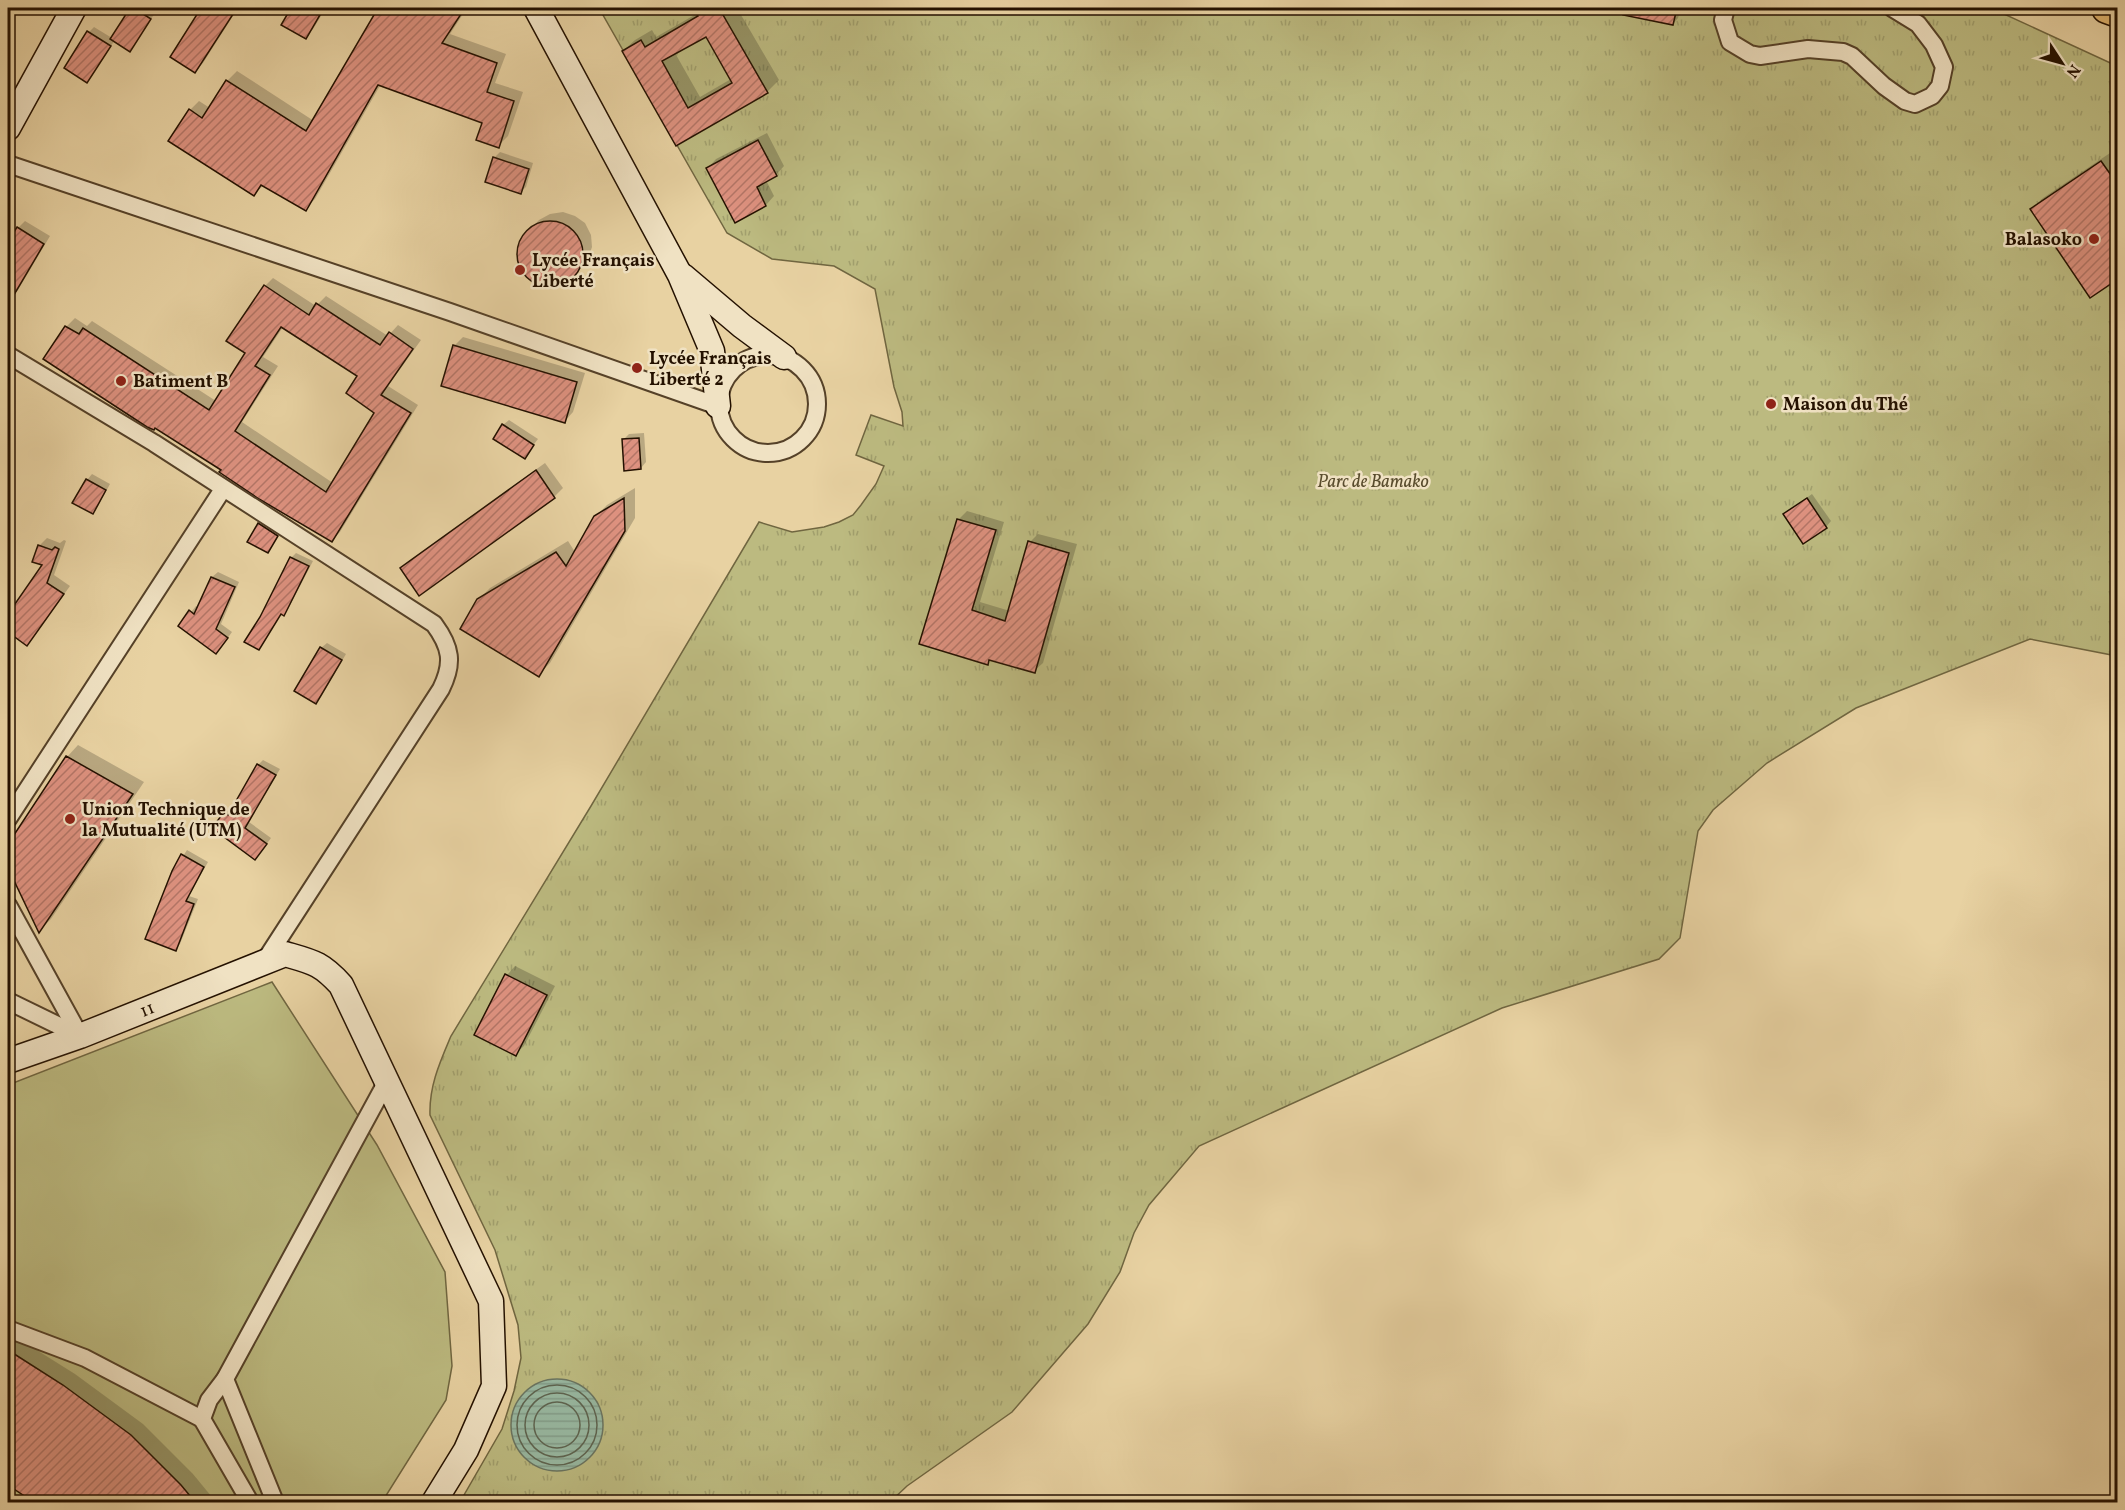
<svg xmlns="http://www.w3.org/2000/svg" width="2125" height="1510" viewBox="0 0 2125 1510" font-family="Vollkorn,serif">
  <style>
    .park { fill: url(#park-tufts); stroke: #706640; stroke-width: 1.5 }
    .garden { fill: #bcba80; stroke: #706640; stroke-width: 1.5 }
    .water { fill: url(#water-rules); stroke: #6a7561; stroke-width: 1.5 }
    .shadow { fill: #0003; fill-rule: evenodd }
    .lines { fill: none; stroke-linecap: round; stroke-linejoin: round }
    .shore { stroke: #5e6450; stroke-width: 1.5 }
    .building { fill: url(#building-hatch); stroke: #241100; stroke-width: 1.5; fill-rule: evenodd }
    .street-casing { stroke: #554128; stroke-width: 20 }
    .secondary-casing { stroke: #241100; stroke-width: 27 }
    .highway-casing { stroke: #241100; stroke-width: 33 }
    .street { stroke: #f0e2c3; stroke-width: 16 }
    .secondary { stroke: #f0e2c3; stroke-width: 24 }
    .highway { stroke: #e4b971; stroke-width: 30 }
    .poi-dot { fill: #8f2418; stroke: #f0e2c3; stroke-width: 2 }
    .labels { text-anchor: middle; stroke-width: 5; stroke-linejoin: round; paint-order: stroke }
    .poi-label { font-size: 18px; font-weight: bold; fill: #241100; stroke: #f0e2c3; text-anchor: start }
    .park-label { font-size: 18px; font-style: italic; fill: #594c2d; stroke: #f0e2c3 }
    .street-label { font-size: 18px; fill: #241100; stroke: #f0e2c3 }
  </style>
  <defs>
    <pattern id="park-tufts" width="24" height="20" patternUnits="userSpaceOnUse" patternTransform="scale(1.5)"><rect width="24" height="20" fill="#bcba80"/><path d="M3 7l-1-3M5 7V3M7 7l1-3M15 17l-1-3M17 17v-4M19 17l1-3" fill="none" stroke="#a19f6d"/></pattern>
    <pattern id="water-rules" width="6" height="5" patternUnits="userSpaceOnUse" patternTransform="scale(1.5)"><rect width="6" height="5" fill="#98b8a1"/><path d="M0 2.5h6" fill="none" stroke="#839d89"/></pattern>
    <pattern id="building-hatch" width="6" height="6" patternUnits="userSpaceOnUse" patternTransform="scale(1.5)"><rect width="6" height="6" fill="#dd917f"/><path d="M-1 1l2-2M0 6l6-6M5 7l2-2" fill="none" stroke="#b37566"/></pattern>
  </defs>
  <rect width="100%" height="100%" fill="#e8d2a2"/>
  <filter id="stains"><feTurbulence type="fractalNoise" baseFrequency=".00333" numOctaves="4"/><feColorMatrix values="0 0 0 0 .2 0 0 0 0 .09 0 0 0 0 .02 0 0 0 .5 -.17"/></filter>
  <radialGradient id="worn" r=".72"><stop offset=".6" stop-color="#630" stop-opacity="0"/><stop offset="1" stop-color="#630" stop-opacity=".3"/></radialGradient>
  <path class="park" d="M599,8H1991L2117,66V656L2030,639L1856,708L1767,763L1713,810L1698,831L1680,938L1659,959L1502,1008L1199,1146L1149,1205L1134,1233L1120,1272L1088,1324L1012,1412L907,1486L890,1502H460L502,1429L514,1391L521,1358L518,1325L495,1250L430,1115C429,1086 440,1062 451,1036L591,806L759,522L792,532L824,527L839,522L853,515L861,505L876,484L884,466L856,455L871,415L903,426L902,412L894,387L875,289L834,266L772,259L727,233Z"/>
  <path class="garden" d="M272,982L377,1145L445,1272L452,1366L446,1400L382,1502H8V1085Z"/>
  <circle class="water" cx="557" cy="1425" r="46"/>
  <g class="shadow">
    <path d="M132,8H147L155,13L130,50L115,40L87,81L89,32L94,27L112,38Z"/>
    <path d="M203,8H238L203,63L195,71L172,56Z"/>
    <path d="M274,8H326L313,29L305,37L288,16Z"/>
    <path d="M379,8H467L450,34L506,54L495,83L523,92L508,136L498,146L484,122L381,84L315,199L305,209L264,185L254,194L190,110L199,101L210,108L227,81L237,71L314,121Z"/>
    <path d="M695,8H737L779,80L767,92L676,144L623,51L635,40L652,30L656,37L698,13ZM706,35L731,79L700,97L675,53Z"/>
    <path d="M1644,8H1681L1678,18L1673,24L1642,18Z"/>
    <path d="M767,133L784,166L776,175L766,180L774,196L766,205L736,221L708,168L716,159Z"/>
    <path d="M2113,151L2118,159V277L2032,209L2043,198Z"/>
    <path d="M500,152L533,163L526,187L520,192L494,158Z"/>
    <path d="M563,212L575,216L585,223L591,235L592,247L588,259L571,278L560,284L547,286L535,283L526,275L520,264L518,251L522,239L539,220L550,214Z"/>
    <path d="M25,221L50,236L18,290L11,297L8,295V223L17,229Z"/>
    <path d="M273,278L316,306L326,296L388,336L398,325L421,340L388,386L418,405L340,532L331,541L223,469L45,359L66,327L75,318L87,326L92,321L216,401L247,353L265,286ZM283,327L359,376L376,413L333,483L242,422L278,366L263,357Z"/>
    <path d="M463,337L585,373L573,412L565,421L454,346Z"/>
    <path d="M509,420L538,439L524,457L503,425Z"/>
    <path d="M644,433L646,462L641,468L623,440L629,434Z"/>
    <path d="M545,463L563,488L554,497L420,594L401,568L410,560Z"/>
    <path d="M92,474L110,484L98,506L93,512L87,480Z"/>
    <path d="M635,488V518L550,663L538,675L478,600L490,588L568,541L575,552L595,517L607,505Z"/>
    <path d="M1812,494L1831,521L1826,527L1791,509Z"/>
    <path d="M967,511L1004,522L980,602L1010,611L1030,542L1038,534L1077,544L1043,663L1034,671L991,659L987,663L921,643L958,520Z"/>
    <path d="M262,522L279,533L270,549L249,542Z"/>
    <path d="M47,538L60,543L64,540L66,541L54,575L70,586L34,636L27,644L8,630V617L44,564L39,546Z"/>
    <path d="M296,553L313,561L288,609L282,613L258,648L261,618L291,558Z"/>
    <path d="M218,572L239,582L221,624L232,632L222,646L180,626L196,606L199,608L212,577Z"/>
    <path d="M327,643L346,654L321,697L316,702L321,648Z"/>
    <path d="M78,745L144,782L51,919L40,930L8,865V847L67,757Z"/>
    <path d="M263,760L280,769L249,822L271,838L260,853L225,813L230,807L232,809L258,765Z"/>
    <path d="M187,850L208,862L189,896L198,899L180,944L175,949L173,872Z"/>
    <path d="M515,966L555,986L524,1046L515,1054L476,1034L507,975Z"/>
    <path d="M8,1332L75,1374L143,1424L193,1474L216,1502H38L8,1483Z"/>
  </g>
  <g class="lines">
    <g class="shore">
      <circle cx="557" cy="1425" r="40"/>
      <circle cx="557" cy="1425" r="32"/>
      <circle cx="557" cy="1425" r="23"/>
    </g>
  </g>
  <g class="building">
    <path d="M130,8H134L151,19L130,52L110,39Z"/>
    <path d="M201,8H237L195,73L170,57Z"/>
    <path d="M291,8H324L306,39L281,25Z"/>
    <path d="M378,8H465L442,43L497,63L487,92L514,101L499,148L476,140L482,123L378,85L306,211L261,185L254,196L168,141L189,109L202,118L226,80L306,131Z"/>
    <path d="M693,8H719L768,93L676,146L622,51L641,40L645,47L698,16ZM706,37L732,83L688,108L662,61Z"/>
    <path d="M1624,8H1677L1673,25L1623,15Z"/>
    <path d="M87,31L111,46L87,83L64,68Z"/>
    <path d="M758,140L777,176L757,187L766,206L735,223L706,168Z"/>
    <path d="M493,157L529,169L521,194L485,182Z"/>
    <path d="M2101,161L2118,185V279L2090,298L2030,209Z"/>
    <circle cx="550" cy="254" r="33"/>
    <path d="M17,227L44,244L8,305V242Z"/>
    <path d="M264,285L309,315L316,303L380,345L389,332L413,349L381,395L411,413L332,542L259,499L219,472L221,470L155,428L154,430L147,427L43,359L65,326L79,334L83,328L209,410L245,353L226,341ZM281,327L357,376L346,393L374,413L326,492L235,431L270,375L255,366Z"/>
    <path d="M453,345L577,382L565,423L441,386Z"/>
    <path d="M502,424L534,445L525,459L493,439Z"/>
    <path d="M639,438L641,469L624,471L622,439Z"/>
    <path d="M536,470L555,498L419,596L400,568Z"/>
    <path d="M86,479L106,490L93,514L72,503Z"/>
    <path d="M624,498L625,531L539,677L460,629L477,599L556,552L566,566L594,516Z"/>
    <path d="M1807,498L1827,528L1803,544L1783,514Z"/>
    <path d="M957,519L996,530L972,610L1005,621L1028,541L1069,553L1035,673L989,660L988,665L919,644Z"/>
    <path d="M258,523L278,536L268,553L247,542Z"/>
    <path d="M38,545L52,550L55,547L59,549L47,583L64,594L27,646L8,632V614L42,565L32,562Z"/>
    <path d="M290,557L309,566L284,616L281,614L259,650L244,642L260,617Z"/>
    <path d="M211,577L235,587L216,629L228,638L216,654L178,626L189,610L194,614Z"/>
    <path d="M320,647L342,660L316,704L294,691Z"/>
    <path d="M66,756L133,794L39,933L8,868V844Z"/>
    <path d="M257,764L276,775L245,828L267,844L255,860L212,828L224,812L228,815Z"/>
    <path d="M181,854L204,867L186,901L194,904L176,951L145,939L172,871Z"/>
    <path d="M505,974L547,995L516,1056L474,1035Z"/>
    <path d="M8,1350L63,1385L131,1435L181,1485L196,1503H35L8,1485Z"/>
  </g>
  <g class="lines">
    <g class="street-casing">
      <g id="street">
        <path d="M1726,8L1723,20L1730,42L1750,54L1760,56L1808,49L1843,52L1852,56L1884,86L1905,101L1915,104L1932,96L1940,86L1944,67L1934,45L1918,24L1892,8"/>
        <path d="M8,164L450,312L718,406"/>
        <path d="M8,355L154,443L434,624C451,647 454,663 441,689L264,962"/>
        <circle cx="768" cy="404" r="49"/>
        <path d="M8,819L223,489"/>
        <path d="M8,905L80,1036"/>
        <path d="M8,1001L80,1036"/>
        <path d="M8,1329L85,1358L202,1419"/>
        <path d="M225,1379L275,1502"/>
        <path d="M250,1502L202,1419L209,1400L225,1379L387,1081"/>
      </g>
    </g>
    <g class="secondary-casing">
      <g id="secondary">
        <path d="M536,8L680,275L712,351L718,406"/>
        <path d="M8,128L74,8"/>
        <path d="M683,276L742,326L784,357"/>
        <path d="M8,1061L80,1036L285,954C313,962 321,963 341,985L491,1301L494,1386L466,1450L434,1502"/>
      </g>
    </g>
    <g class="highway-casing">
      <path id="highway" d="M2107,8L2118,12"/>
    </g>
    <use href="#street" class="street"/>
    <use href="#secondary" class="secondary"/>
    <use href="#highway" class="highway"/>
  </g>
  <g class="poi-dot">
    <circle cx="2094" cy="239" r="6"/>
    <circle cx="520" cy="270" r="6"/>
    <circle cx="637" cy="368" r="6"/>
    <circle cx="121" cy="381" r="6"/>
    <circle cx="1771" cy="404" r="6"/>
    <circle cx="70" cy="819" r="6"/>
  </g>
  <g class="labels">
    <g class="poi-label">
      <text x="2082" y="245" text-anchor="end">Balasoko</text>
      <text x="532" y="266">Lycée Français<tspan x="532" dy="21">Liberté</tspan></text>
      <text x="649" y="364">Lycée Français<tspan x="649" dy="21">Liberté 2</tspan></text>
      <text x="133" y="387">Batiment B</text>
      <text x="1783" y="410">Maison du Thé</text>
      <text x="82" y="815">Union Technique de<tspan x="82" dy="21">la Mutualité (UTM)</tspan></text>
    </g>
    <g class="park-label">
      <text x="1373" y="487">Parc de Bamako</text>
    </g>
    <g class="street-label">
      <text transform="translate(147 1009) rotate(-22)" y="6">11</text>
    </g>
  </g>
  <rect width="2125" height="1510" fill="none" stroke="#e8d2a2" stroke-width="30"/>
  <rect x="9" y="9" width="2107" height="1492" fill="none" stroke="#241100" stroke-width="3"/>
  <rect x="15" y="15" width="2095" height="1480" fill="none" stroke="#241100" stroke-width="1.5"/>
  <g transform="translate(2062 63) rotate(126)" stroke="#f0e2c3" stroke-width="4.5" paint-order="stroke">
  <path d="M0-4.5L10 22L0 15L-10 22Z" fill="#241100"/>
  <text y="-9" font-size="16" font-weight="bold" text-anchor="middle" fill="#241100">N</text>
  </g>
  <rect width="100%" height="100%" filter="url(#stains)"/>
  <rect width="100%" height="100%" fill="url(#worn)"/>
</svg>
